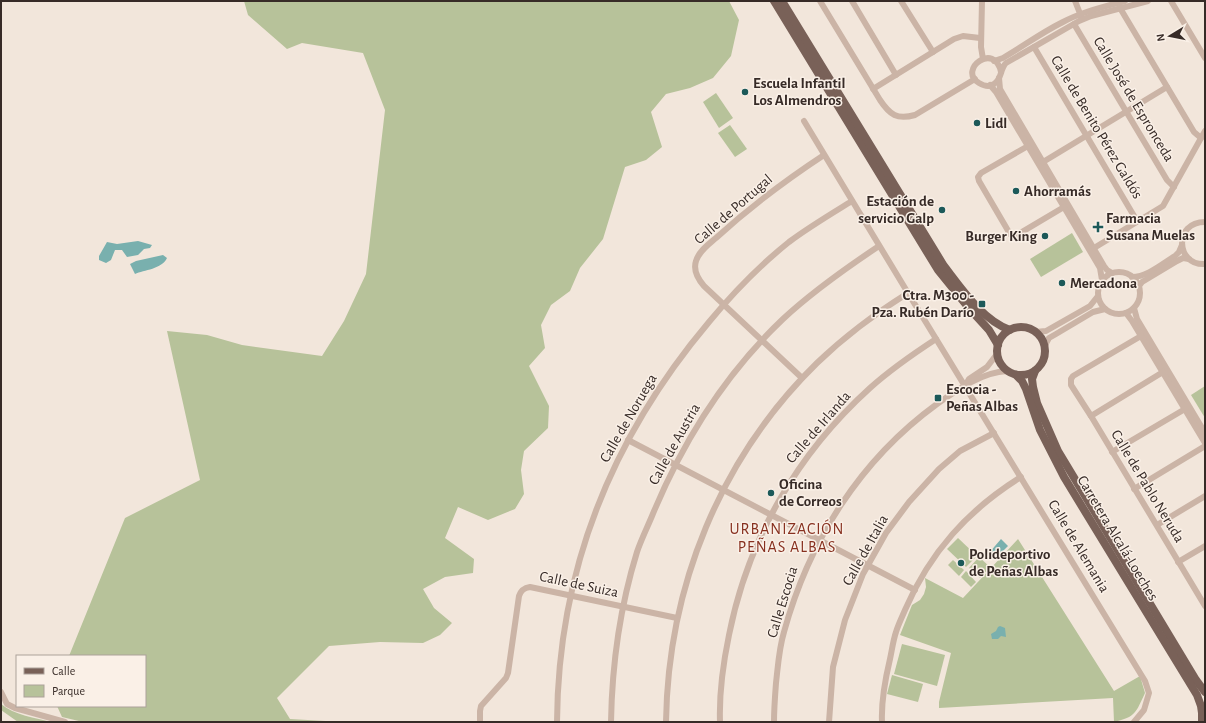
<svg xmlns="http://www.w3.org/2000/svg" width="1206" height="723" viewBox="0 0 1206 723" font-family="'Alegreya Sans',sans-serif">
  <style>
    .green { fill: #b7c29a }
    .water { fill: #79b0ae }
    .lines { fill: none; stroke-linecap: round; stroke-linejoin: round }
    .minor { stroke: #cbb4a6; stroke-width: 6 }
    .major { stroke: #796158; stroke-width: 8 }
    .poi-dot { fill: #1c5959; stroke: #faf0e7; stroke-width: 1.5 }
    .labels { text-anchor: middle; stroke-width: 3; stroke-linejoin: round; paint-order: stroke }
    .poi-label { font-size: 15px; font-weight: bold; fill: #372b27; stroke: #faf0e7; text-anchor: start }
    .street-label { font-size: 15px; fill: #372b27; stroke: #faf0e7 }
    .neighbourhood-label { font-size: 16px; letter-spacing: 1px; fill: #87301f; stroke: #faf0e7 }
  </style>
  <rect width="100%" height="100%" fill="#f2e6db"/>
  <g class="green">
    <path d="M244,1H729L739,20L731,56L713,78L690,88L666,94L651,112L662,147L646,160L625,167L603,239L580,268L570,291L551,305L541,325L545,348L529,366L549,406L548,428L524,451L521,470L524,494L515,509L488,520L458,507L445,538L474,559L473,573L445,577L423,589L434,608L452,623L440,635L423,643L380,642L329,646L277,698L290,719L343,722H83L62,717L57,706H145V656H69L125,518L200,480L167,331L207,335L242,345L322,356L344,321L366,274L385,110L363,53L302,43L287,49L248,15Z"/>
    <path d="M716,93L733,118L719,128L703,102Z"/>
    <path d="M730,125L747,149L735,157L718,133Z"/>
    <path d="M1072,233L1083,252L1041,277L1030,259Z"/>
    <path d="M1205,386V418L1191,395Z"/>
    <path d="M958,538L977,556L966,567L947,549Z"/>
    <path d="M1018,539L1114,691L1140,676L1145,693C1136,712 1136,717 1114,722L1113,698L939,708V702L951,653L900,635L912,605L920,600L924,594L926,587L925,578L963,598Z"/>
    <path d="M979,557L990,567L980,578L969,568Z"/>
    <path d="M953,560L964,570L959,576L948,565Z"/>
    <path d="M966,571L976,582L971,587L961,577Z"/>
    <path d="M902,644L945,655L937,686L894,674Z"/>
    <path d="M892,675L923,684L918,702L887,694Z"/>
    <path d="M1,704C14,715 36,718 51,722H18L1,710Z"/>
  </g>
  <g class="water">
    <path d="M138,241L152,245L150,248L144,249L138,255L127,257L122,250H115L111,260L106,263L99,260V256L107,242L117,244Z"/>
    <path d="M163,255L167,258C162,269 144,270 135,274L130,264L136,261Z"/>
    <path d="M1001,539L1008,546L995,559L989,553Z"/>
    <path d="M1000,626L1005,628L1006,637L1001,636L998,639H992L991,634L996,631L998,627Z"/>
  </g>
  <g class="lines">
    <g class="minor">
      <path d="M820,1L880,100C890,115 897,120 915,115L975,79"/>
      <path d="M852,1L896,75"/>
      <path d="M901,1L933,52"/>
      <path d="M982,1L981,47L983,59"/>
      <path d="M1075,1L1081,16"/>
      <path d="M1171,1L1205,58"/>
      <path d="M1120,8L1194,132L1201,138"/>
      <path d="M1074,24L1167,180L1174,187"/>
      <path d="M1034,47L1137,221"/>
      <path d="M994,61L1003,58C1022,47 1041,33 1061,23C1081,12 1103,7 1125,1"/>
      <path d="M1001,72C995,41 957,70 979,83C984,86 990,87 994,84C1002,79 1000,69 1006,63L1079,21L1091,16L1148,1"/>
      <path d="M999,78L1000,89L1104,266L1107,270L1112,273"/>
      <path d="M990,85L996,92L1100,268L1102,280"/>
      <path d="M873,89L954,39L963,36L980,38"/>
      <path d="M804,121L908,293L1145,681L1149,693L1144,710L1134,722"/>
      <path d="M1028,146L981,173L978,177L979,181L1010,234L1014,236L1017,235L1064,207"/>
      <path d="M1043,162L1167,87"/>
      <path d="M1205,222C1173,222 1176,266 1205,264"/>
      <path d="M1094,248L1163,206L1205,131"/>
      <circle cx="1119" cy="293" r="21"/>
      <path d="M1132,277C1147,277 1162,264 1175,256L1179,252L1182,245"/>
      <path d="M1139,286L1142,282L1177,261L1183,258L1189,259"/>
      <path d="M1134,308L1137,319L1205,433"/>
      <path d="M1126,313L1132,321L1205,443"/>
      <path d="M1035,332L1046,331L1090,306L1098,296"/>
      <path d="M1141,336L1073,376L1071,379V385L1091,416L1205,606"/>
      <path d="M1044,347L1049,338L1056,334L1093,312L1105,309"/>
      <path d="M802,378L704,286C698,279 693,270 696,261C699,251 709,244 716,238C750,207 786,180 824,155"/>
      <path d="M965,386L969,379L987,367L997,354"/>
      <path d="M1091,416L1163,372"/>
      <path d="M628,440L915,590"/>
      <path d="M1112,452L1185,409"/>
      <path d="M1134,489L1205,446"/>
      <path d="M1157,525L1205,496"/>
      <path d="M1178,562L1205,546"/>
      <path d="M1,692L7,704L15,708L65,722"/>
      <path d="M480,722V711L481,706L506,678L508,673L519,596C521,590 524,588 530,587L677,618"/>
      <path d="M557,722C558,571 612,437 709,322C733,293 759,266 789,242C809,227 831,214 852,201"/>
      <path d="M611,722C612,665 620,607 637,552C641,540 647,528 652,516C682,443 725,374 783,319C813,291 846,268 879,246"/>
      <path d="M666,722C668,587 720,458 817,363C844,337 876,313 908,293"/>
      <path d="M720,722C719,693 723,664 729,635C748,539 797,454 870,388C890,370 913,354 936,339"/>
      <path d="M774,722C774,709 775,696 776,683C778,666 779,648 784,632C809,541 860,460 937,404C957,390 982,372 1007,371"/>
      <path d="M829,722L833,667L845,620L863,574L886,533L909,502L939,469L960,451L994,433"/>
      <path d="M882,722C881,700 885,680 890,659C892,650 893,641 896,632C898,625 902,617 905,610C930,552 968,510 1021,477"/>
    </g>
    <g class="major">
      <path d="M774,1L938,270L968,307L989,330L998,345"/>
      <path d="M782,1L944,266C961,288 983,321 1010,330"/>
      <circle cx="1021" cy="351" r="24"/>
      <path d="M1035,371L1032,379L1033,387L1037,403L1058,451L1196,680L1205,692"/>
      <path d="M1016,375L1022,381L1026,389L1040,430L1064,477L1197,695L1201,706L1202,713"/>
      <path d="M1202,722V713L1204,709"/>
    </g>
  </g>
  <g class="poi-dot">
    <circle cx="745" cy="92" r="4"/>
    <circle cx="977" cy="123" r="4"/>
    <circle cx="1016" cy="191" r="4"/>
    <circle cx="942" cy="210" r="4"/>
    <path d="M1096 221h4v4h4v4h-4v4h-4v-4h-4v-4h4z"/>
    <circle cx="1045" cy="236" r="4"/>
    <circle cx="1062" cy="283" r="4"/>
    <rect x="978" y="300" width="8" height="8" rx="2"/>
    <rect x="934" y="394" width="8" height="8" rx="2"/>
    <circle cx="771" cy="493" r="4"/>
    <circle cx="961" cy="563" r="4"/>
  </g>
  <g class="labels">
    <g class="poi-label">
      <text x="753" y="88">Escuela Infantil<tspan x="753" dy="17">Los Almendros</tspan></text>
      <text x="985" y="128">Lidl</text>
      <text x="1024" y="196">Ahorramás</text>
      <text x="934" y="206" text-anchor="end">Estación de<tspan x="934" dy="17">servicio Galp</tspan></text>
      <text x="1106" y="223">Farmacia<tspan x="1106" dy="17">Susana Muelas</tspan></text>
      <text x="1037" y="241" text-anchor="end">Burger King</text>
      <text x="1070" y="288">Mercadona</text>
      <text x="974" y="300" text-anchor="end">Ctra. M300 -<tspan x="974" dy="17">Pza. Rubén Darío</tspan></text>
      <text x="946" y="394">Escocia -<tspan x="946" dy="17">Peñas Albas</tspan></text>
      <text x="779" y="489">Oficina<tspan x="779" dy="17">de Correos</tspan></text>
      <text x="969" y="559">Polideportivo<tspan x="969" dy="17">de Peñas Albas</tspan></text>
    </g>
    <g class="street-label">
      <text transform="translate(1134 99) rotate(59)" y="5">Calle José de Espronceda</text>
      <text transform="translate(1097 127) rotate(59)" y="5">Calle de Benito Pérez Galdós</text>
      <text transform="translate(733 209) rotate(-41)" y="5">Calle de Portugal</text>
      <text transform="translate(628 418) rotate(-60)" y="5">Calle de Noruega</text>
      <text transform="translate(818 427) rotate(-49)" y="5">Calle de Irlanda</text>
      <text transform="translate(674 444) rotate(-61)" y="5">Calle de Austria</text>
      <text transform="translate(1148 486) rotate(59)" y="5">Calle de Pablo Neruda</text>
      <text transform="translate(1118 538) rotate(59)" y="5">Carretera Alcalá-Loeches</text>
      <text transform="translate(1079 546) rotate(59)" y="5">Calle de Alemania</text>
      <text transform="translate(865 550) rotate(-61)" y="5">Calle de Italia</text>
      <text transform="translate(579 584) rotate(12)" y="5">Calle de Suiza</text>
      <text transform="translate(782 602) rotate(-73)" y="5">Calle Escocia</text>
    </g>
    <g class="neighbourhood-label">
      <text x="787" y="534">URBANIZACIÓN<tspan x="787" dy="18">PEÑAS ALBAS</tspan></text>
    </g>
  </g>
  <rect width="1206" height="723" fill="none" stroke="#372b27" stroke-width="4"/>
  <rect x="16" y="655" width="130" height="52" fill="#faf0e7" stroke="#aca19a"/>
  <rect x="24" y="668" width="20" height="6" fill="#796158" stroke="#aca19a"/>
  <text x="52" y="675" font-size="12" fill="#372b27">Calle</text>
  <rect x="24" y="685" width="20" height="12" fill="#b7c29a" stroke="#aca19a"/>
  <text x="52" y="695" font-size="12" fill="#372b27">Parque</text>
  <g transform="translate(1170 36) rotate(260)" stroke="#faf0e7" stroke-width="3" paint-order="stroke">
  <path d="M0-3L7 15L0 10L-7 15Z" fill="#372b27"/>
  <text y="-6" font-size="11" font-weight="bold" text-anchor="middle" fill="#372b27">N</text>
  </g>
</svg>
